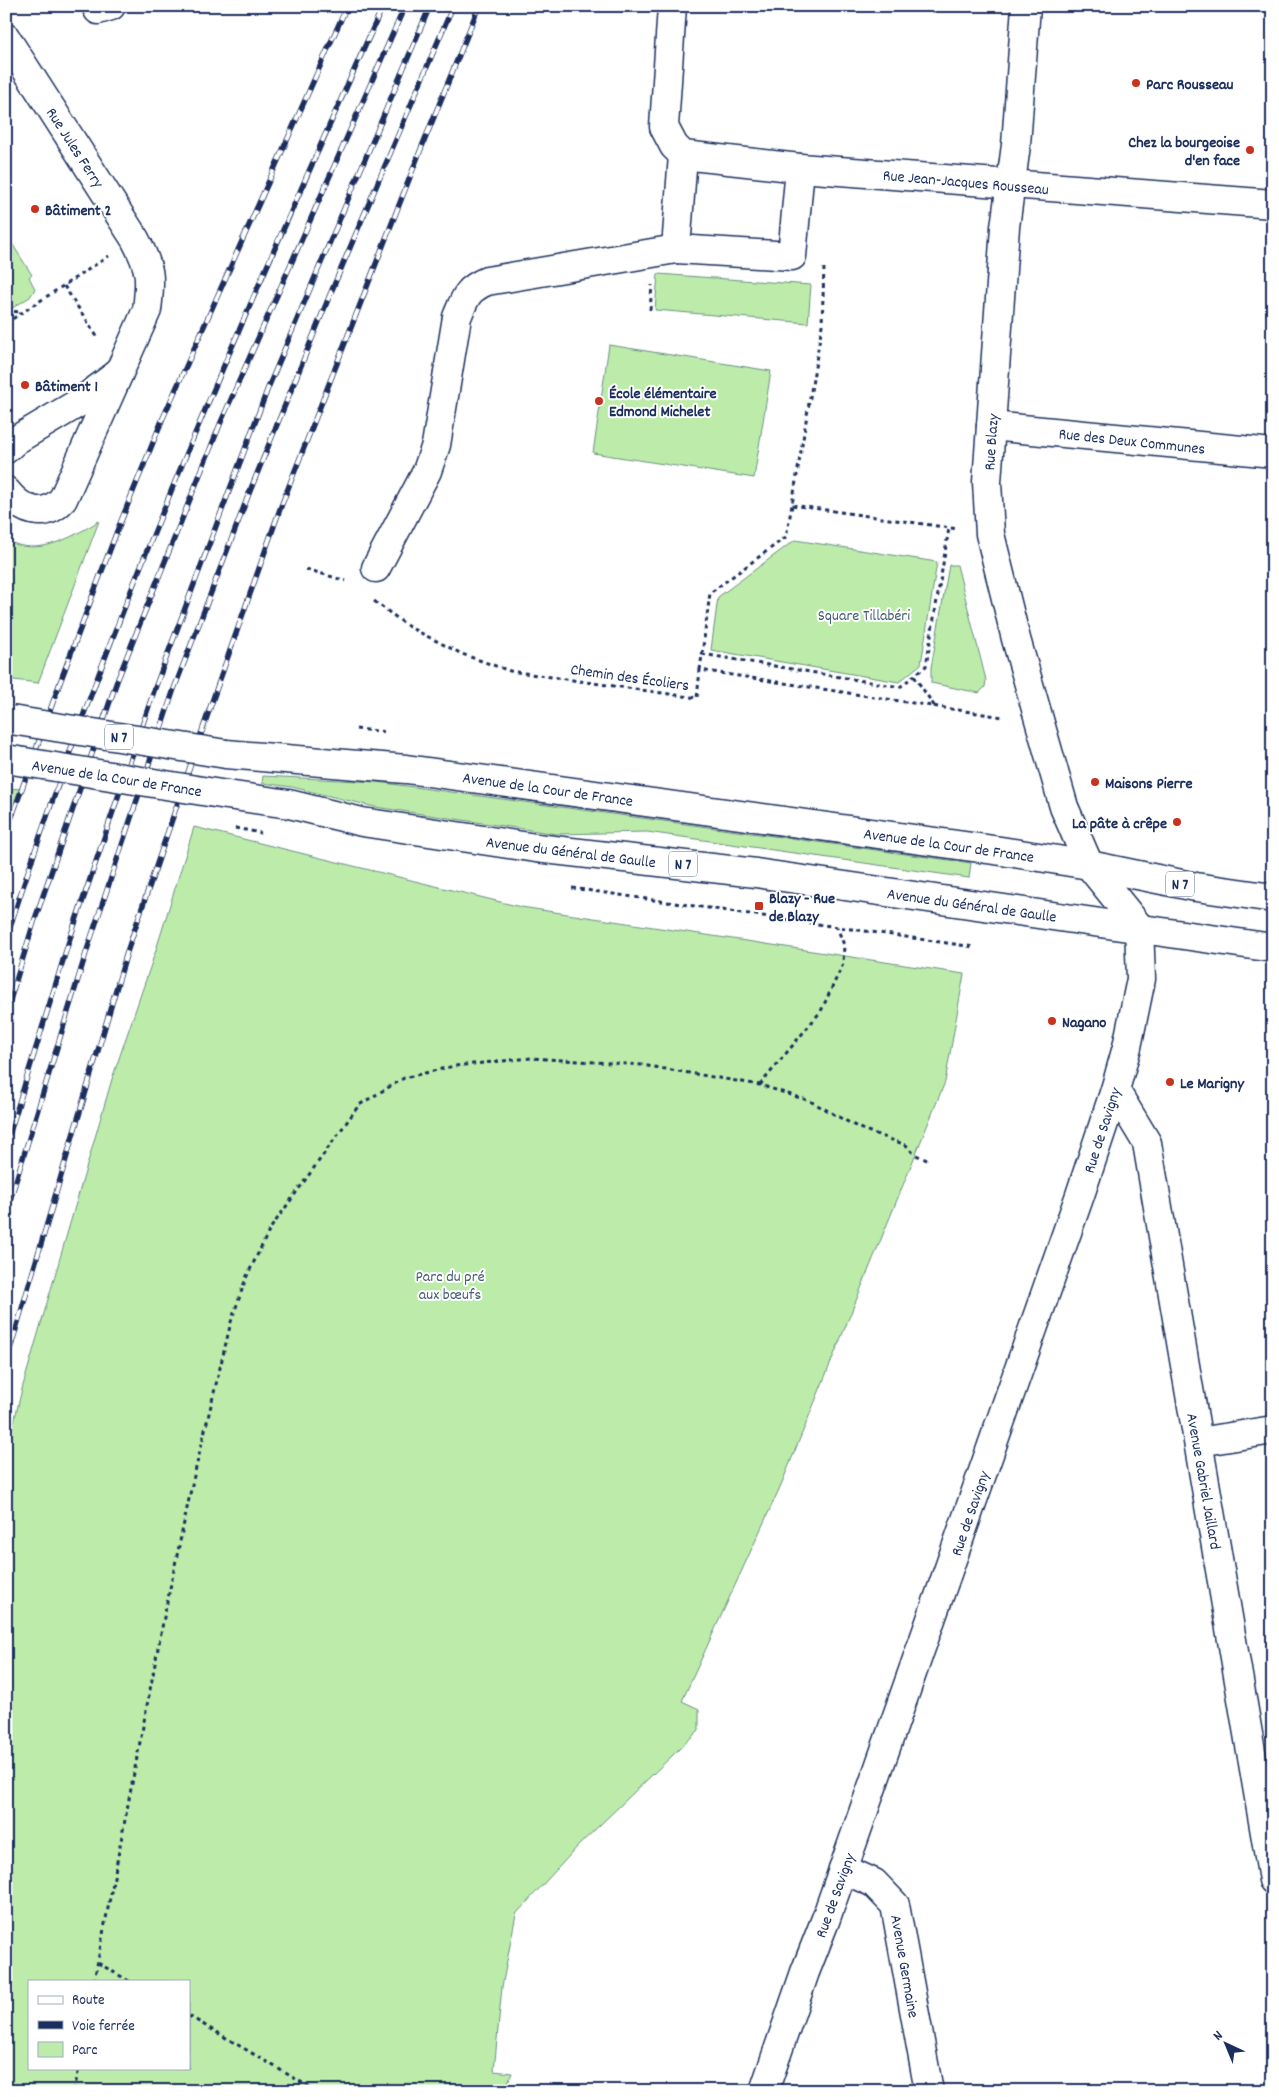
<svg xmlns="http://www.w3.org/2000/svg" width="1279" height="2097" viewBox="0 0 1279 2097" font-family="Dekko,sans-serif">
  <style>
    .green { fill: #bdecaa; stroke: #6c8e84; fill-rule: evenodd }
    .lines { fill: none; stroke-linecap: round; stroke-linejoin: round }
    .minor-casing { stroke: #1b2f5e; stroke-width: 31 }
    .major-casing { stroke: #1b2f5e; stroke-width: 31 }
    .path { stroke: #1b2f5e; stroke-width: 3; stroke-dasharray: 4 4; stroke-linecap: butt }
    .minor { stroke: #fff; stroke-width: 28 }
    .major { stroke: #fff; stroke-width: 28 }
    .rail-casing { stroke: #1b2f5e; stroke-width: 5.5 }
    .rail { stroke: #fff; stroke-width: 4; stroke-dasharray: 11; stroke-linecap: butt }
    .major-bridge-casing { stroke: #1b2f5e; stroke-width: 31; stroke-linecap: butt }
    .path-bridge { stroke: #1b2f5e; stroke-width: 3; stroke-dasharray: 4 4; stroke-linecap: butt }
    .major-bridge { stroke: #fff; stroke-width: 28 }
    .poi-dot { fill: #c8321e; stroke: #fff; stroke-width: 2 }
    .labels { text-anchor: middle; stroke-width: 4; stroke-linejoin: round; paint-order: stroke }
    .shield { fill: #fff; stroke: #5f6d8e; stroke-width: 1 }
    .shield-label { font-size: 15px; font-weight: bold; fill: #1b2f5e }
    .poi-label { font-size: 16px; font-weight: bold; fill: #1b2f5e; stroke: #fff; text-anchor: start }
    .street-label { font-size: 16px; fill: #1b2f5e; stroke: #fff }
    .park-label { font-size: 16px; fill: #445e71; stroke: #fff }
  </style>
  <rect width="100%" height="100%" fill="#fff"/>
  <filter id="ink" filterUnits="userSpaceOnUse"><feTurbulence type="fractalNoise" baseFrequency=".02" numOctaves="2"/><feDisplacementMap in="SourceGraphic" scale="10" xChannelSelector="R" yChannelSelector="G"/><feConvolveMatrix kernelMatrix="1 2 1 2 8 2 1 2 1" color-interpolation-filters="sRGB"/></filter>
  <g filter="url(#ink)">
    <g class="green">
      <path d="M6,234L32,275L29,277L35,289L30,297L6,312Z"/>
      <path d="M658,274L811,285L808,323L655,310Z"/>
      <path d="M609,345L771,371L754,478L593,453Z"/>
      <path d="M99,521L38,683L6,679V540C38,558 72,537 99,521Z"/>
      <path d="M795,540L937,562L921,664L899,682L711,650L718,597Z"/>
      <path d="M949,565H957L986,680L985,687L979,693L931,683V668Z"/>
      <path d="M263,776L377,782L971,863L969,878L647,832L557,834L375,807L292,787L262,783Z"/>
      <path d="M6,788L21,789L6,833Z"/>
      <path d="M194,827L521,907L964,974L945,1082L781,1485L682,1701L699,1709V1730L579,1845L516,1914L502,1987L494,2071L512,2073L504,2091H6V1455L22,1389L112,1079L155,953ZM29,1981H189V2068H29Z"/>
    </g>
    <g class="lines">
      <g class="minor-casing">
        <g id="minor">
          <path d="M96,6L98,10L111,6"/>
          <path d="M672,6L664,127L674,146L683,155L800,168L1273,204"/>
          <path d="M6,38L135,239C151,269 151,277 147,310L63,499C44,520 22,511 6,491"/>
          <path d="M683,155L676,249L792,256L800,168"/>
          <path d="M991,426L1273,453"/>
          <path d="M6,449L16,440L80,402L119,373"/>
          <path d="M376,568L427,471L436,445L457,317C465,298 467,289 487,281L676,249"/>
          <path d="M1115,1090L1147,1143L1273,1880"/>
          <path d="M1199,1442L1273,1430"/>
          <path d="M843,1869L874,1883L895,1905L929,2091"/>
          <path d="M764,2091L805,1972L825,1921L1080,1195L1115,1090L1127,1047L1141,979L1139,927L1089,865L1064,807L1016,639L990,534L987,482L1005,227L1016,145L1026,6"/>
        </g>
      </g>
      <g class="major-casing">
        <g id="major">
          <path d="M226,754L406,769L1001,851L1089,865L1196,887L1273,898"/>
          <path d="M227,795L289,804L362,822L536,848L756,873L1273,948"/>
        </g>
      </g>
      <g class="path">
        <path d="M824,268L822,325L792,505L958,529"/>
        <path d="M64,286L98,338"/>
        <path d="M650,310L652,285"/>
        <path d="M6,311L22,312"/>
        <path d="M6,323L109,256"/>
        <path d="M306,569L346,581"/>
        <path d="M374,601L409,627L462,654L510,671L697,698L700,670L1003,717"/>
        <path d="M702,654L900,687L926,666L949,528"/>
        <path d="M700,670L710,593L786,537L792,505"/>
        <path d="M914,676L935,707"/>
        <path d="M356,729L387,732"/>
        <path d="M572,888L974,947"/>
        <path d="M760,1085L821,1011L843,964L844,945L837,927"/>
        <path d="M98,1963L129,1981"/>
        <path d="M94,1981L165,1612L193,1480L231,1322L246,1278L270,1229L359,1105L404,1078L454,1066L531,1058L642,1065L760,1085L810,1101L859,1128L906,1145L914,1154L929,1161"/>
        <path d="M189,2016L316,2091"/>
        <path d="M74,2091L79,2068"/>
      </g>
      <use href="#minor" class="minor"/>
      <use href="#major" class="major"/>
      <g class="rail-casing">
        <g id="rail">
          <path d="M6,833L62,677L117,531L163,418L347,6"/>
          <path d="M6,939C108,619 245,312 383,6"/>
          <path d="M6,1013L34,922L117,681L221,422L405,6"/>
          <path d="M6,1145L69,941L155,688L268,388L430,6"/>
          <path d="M6,1213L87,950L174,689L250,491L329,297L453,6"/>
          <path d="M6,1363L127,952L214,696L280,509L419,154L479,6"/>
        </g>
      </g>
      <use href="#rail" class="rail"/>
      <g class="major-bridge-casing">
        <g id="major-bridge">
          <path d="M11,720L226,754"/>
          <path d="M6,759L227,795"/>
        </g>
      </g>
      <path class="path-bridge" d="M235,828L261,833"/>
      <use href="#major-bridge" class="major-bridge"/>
    </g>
  </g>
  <g class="poi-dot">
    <circle cx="1136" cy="83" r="5"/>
    <circle cx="1250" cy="150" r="5"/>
    <circle cx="35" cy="209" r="5"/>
    <circle cx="25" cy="385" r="5"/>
    <circle cx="599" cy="401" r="5"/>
    <circle cx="1095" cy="782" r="5"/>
    <circle cx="1177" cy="822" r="5"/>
    <rect x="754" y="901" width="10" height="10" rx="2.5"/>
    <circle cx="1052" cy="1021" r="5"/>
    <circle cx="1170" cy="1082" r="5"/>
  </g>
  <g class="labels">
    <g class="shield">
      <rect x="105" y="724.5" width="28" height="25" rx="4"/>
      <rect x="669" y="851.5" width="28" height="25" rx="4"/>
      <rect x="1166" y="871.5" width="28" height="25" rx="4"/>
    </g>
    <g class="shield-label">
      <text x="119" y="742">N 7</text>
      <text x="683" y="869">N 7</text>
      <text x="1180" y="889">N 7</text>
    </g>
    <g class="poi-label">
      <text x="1146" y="89">Parc Rousseau</text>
      <text x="1240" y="147" text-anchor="end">Chez la bourgeoise<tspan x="1240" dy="18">d'en face</tspan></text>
      <text x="45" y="215">Bâtiment 2</text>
      <text x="35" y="391">Bâtiment 1</text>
      <text x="609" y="398">École élémentaire<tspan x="609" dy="18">Edmond Michelet</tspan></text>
      <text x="1105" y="788">Maisons Pierre</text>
      <text x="1167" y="828" text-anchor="end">La pâte à crêpe</text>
      <text x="769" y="903">Blazy - Rue<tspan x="769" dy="18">de Blazy</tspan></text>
      <text x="1062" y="1027">Nagano</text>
      <text x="1180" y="1088">Le Marigny</text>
    </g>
    <g class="street-label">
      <text transform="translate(76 147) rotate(57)" y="6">Rue Jules Ferry</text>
      <text transform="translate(966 181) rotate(5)" y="6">Rue Jean-Jacques Rousseau</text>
      <text transform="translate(1132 440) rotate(6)" y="6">Rue des Deux Communes</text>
      <text transform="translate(990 442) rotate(-86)" y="6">Rue Blazy</text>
      <text transform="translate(630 676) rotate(8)" y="6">Chemin des Écoliers</text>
      <text transform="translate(117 777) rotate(9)" y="6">Avenue de la Cour de France</text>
      <text transform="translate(548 788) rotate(8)" y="6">Avenue de la Cour de France</text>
      <text transform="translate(949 844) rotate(8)" y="6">Avenue de la Cour de France</text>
      <text transform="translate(571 851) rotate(7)" y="6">Avenue du Général de Gaulle</text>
      <text transform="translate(972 904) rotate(8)" y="6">Avenue du Général de Gaulle</text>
      <text transform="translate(1101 1130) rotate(-72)" y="6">Rue de Savigny</text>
      <text transform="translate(1205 1481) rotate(80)" y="6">Avenue Gabriel Jaillard</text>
      <text transform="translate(969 1513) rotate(-71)" y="6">Rue de Savigny</text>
      <text transform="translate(834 1895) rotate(-70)" y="6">Rue de Savigny</text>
      <text transform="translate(906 1966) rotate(80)" y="6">Avenue Germaine</text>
    </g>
    <g class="park-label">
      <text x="864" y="620">Square Tillabéri</text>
      <text x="450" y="1281">Parc du pré<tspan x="450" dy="18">aux bœufs</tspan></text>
    </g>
  </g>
  <rect width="1279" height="2097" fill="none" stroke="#fff" stroke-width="25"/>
  <rect x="12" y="12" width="1254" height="2072" fill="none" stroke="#1b2f5e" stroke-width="2" filter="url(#ink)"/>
  <rect x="28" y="1980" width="162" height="90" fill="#ffffff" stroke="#a4acbf"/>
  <rect x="38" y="1996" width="25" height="8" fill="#ffffff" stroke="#a4acbf"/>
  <text x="72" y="2004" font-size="15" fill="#1b2f5e">Route</text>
  <rect x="38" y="2021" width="25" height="8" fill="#1b2f5e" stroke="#a4acbf"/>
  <text x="72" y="2030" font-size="15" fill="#1b2f5e">Voie ferrée</text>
  <rect x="38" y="2042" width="25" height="15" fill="#bdecaa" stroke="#a4acbf"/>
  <text x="72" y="2054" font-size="15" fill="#1b2f5e">Parc</text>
  <g transform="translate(1226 2044) rotate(316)" stroke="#ffffff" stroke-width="4" paint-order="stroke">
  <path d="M0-4L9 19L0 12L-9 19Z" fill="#1b2f5e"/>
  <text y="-8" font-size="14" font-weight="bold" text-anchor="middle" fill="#1b2f5e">N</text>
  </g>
</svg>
